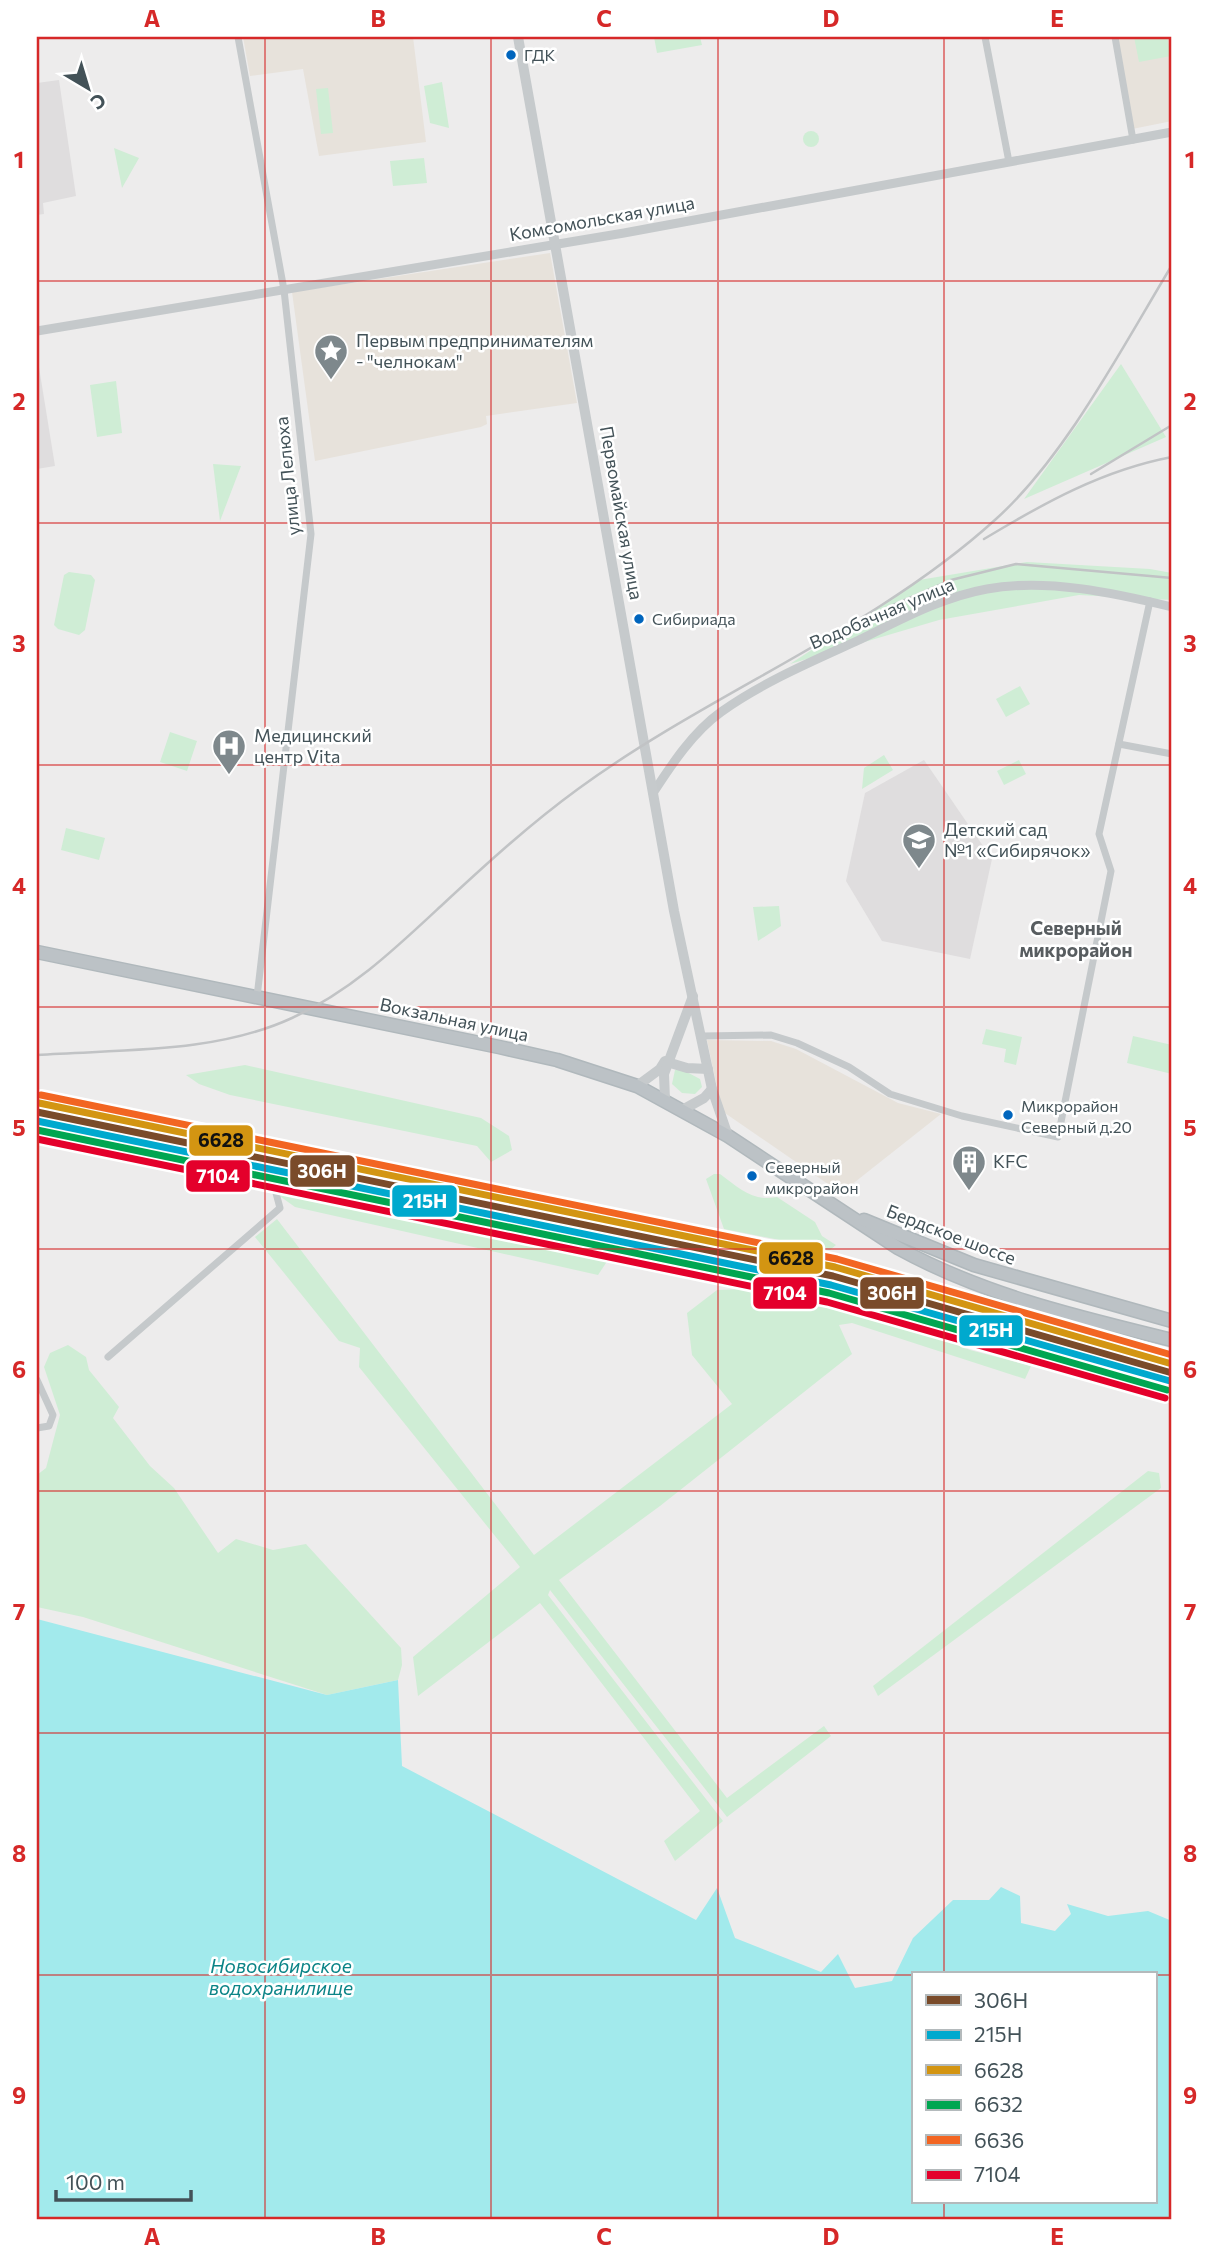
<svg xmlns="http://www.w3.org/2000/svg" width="1209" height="2256" viewBox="0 0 1209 2256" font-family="Commissioner,sans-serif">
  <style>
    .commercial { fill: #e7e2db }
    .education { fill: #dfddde }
    .green { fill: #cfedd5 }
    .water { fill: #a2eaec; fill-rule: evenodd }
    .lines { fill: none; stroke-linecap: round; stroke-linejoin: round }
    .trunk-casing { stroke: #b0b8bc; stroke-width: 15 }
    .minor { stroke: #c5c9cb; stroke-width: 7 }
    .tertiary { stroke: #c5c9cb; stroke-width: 9 }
    .secondary { stroke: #c6cacc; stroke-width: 10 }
    .trunk { stroke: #bcc2c6; stroke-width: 12 }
    .rail { stroke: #c1c3c5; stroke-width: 2.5 }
    .rail-1-casing { stroke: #fff; stroke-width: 12 }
    .rail-2-casing { stroke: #fff; stroke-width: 12 }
    .rail-3-casing { stroke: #fff; stroke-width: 12 }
    .rail-4-casing { stroke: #fff; stroke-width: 12 }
    .rail-5-casing { stroke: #fff; stroke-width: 12 }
    .rail-6-casing { stroke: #fff; stroke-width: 12 }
    .rail-1 { stroke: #7a4b2a; stroke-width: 7 }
    .rail-2 { stroke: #00a9ce; stroke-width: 7 }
    .rail-3 { stroke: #d39512; stroke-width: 7 }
    .rail-4 { stroke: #00a651; stroke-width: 7 }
    .rail-5 { stroke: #f26522; stroke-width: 7 }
    .rail-6 { stroke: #e4002b; stroke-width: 7 }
    .grid { fill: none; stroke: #d62828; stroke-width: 2; stroke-opacity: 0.55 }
    .bus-dot { fill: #0065bd; stroke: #fff; stroke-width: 2.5 }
    .labels { text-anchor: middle; stroke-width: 5; stroke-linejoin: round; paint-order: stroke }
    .bus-label { font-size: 16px; fill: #435258; stroke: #fff; text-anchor: start }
    .street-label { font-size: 18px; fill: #435258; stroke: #fff }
    .poi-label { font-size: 18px; fill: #435258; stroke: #fff; text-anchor: start }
    .neighbourhood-label { font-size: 19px; font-weight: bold; fill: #585d60; stroke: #fff }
    .water-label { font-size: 19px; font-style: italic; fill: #0b8487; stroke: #fff }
    .line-badge { stroke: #fff; stroke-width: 2.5 }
    .badge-label { font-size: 19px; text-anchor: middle; font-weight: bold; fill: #fff }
    .pale-badge-label { font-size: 19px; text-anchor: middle; font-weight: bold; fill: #111 }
    .neatline { fill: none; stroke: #d62828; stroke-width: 2.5 }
    .grid-label { font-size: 23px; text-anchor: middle; font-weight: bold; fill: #d62828 }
  </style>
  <rect width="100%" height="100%" fill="#edecec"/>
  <g class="commercial">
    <path d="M243,37H413L426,142L319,156L303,69L250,76Z"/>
    <path d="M1116,37H1172V121L1132,129Z"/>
    <path d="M550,253L577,403L486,416L487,424L481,427L315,461L292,292Z"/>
    <path d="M707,1040L771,1041L796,1049L898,1103L941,1114L841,1193L722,1111Z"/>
  </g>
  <g class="education">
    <path d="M59,80L76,196L43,203L44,214L37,215V83Z"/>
    <path d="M37,355L55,466L37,469Z"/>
    <path d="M924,760L992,859L970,959L882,941L846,881L865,793Z"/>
  </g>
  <g class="green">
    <path d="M654,37H700L702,45L657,53Z"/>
    <path d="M1134,37H1167L1171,56L1139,62Z"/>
    <path d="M442,82L449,128L430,123L424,86Z"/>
    <path d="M328,88L333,133L321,134L316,89Z"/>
    <circle cx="811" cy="139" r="8"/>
    <path d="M114,148L139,158L122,188Z"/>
    <path d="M424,158L427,183L393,186L390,161Z"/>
    <path d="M1121,364L1166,437L1024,499Z"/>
    <path d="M116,381L122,433L97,437L90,385Z"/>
    <path d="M213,464L241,466L220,521Z"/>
    <path d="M1027,562L1150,569L1172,573V600L1079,595L939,620L790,664L919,580Z"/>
    <path d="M69,572L91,575L95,580L85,630L79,635L58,629L54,625L64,575Z"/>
    <path d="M1020,686L1030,704L1006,717L996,699Z"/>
    <path d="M170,732L197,741L187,771L160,762Z"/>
    <path d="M884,755L893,770L862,789L864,768Z"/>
    <path d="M1019,760L1026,774L1004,785L997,771Z"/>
    <path d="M66,828L105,838L99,860L61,850Z"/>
    <path d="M779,906L781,926L758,941L753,907Z"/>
    <path d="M986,1029L1022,1037L1016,1065L1004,1062L1006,1049L982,1044Z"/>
    <path d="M1133,1036L1172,1045V1074L1127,1063Z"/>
    <path d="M245,1065L481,1118L509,1136L512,1150L491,1162L477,1146L230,1095L199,1084L186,1075Z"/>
    <path d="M681,1069L700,1079L702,1087L695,1094L682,1093L672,1084L675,1070Z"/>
    <path d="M714,1174H720C739,1188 753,1202 777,1197L815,1222L822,1236L836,1245L830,1250L724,1229L706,1179Z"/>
    <path d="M276,1181L612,1254L598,1275L295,1207L274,1192Z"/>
    <path d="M277,1219L534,1555L732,1404L692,1355L687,1313L717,1290L774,1288L845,1300L970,1350L1031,1366L1025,1379L852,1323L839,1325L852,1354L660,1506L559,1580L727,1798L824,1726L831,1736L727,1817L550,1590L548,1595L723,1821L675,1861L664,1841L700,1811L540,1603L418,1696L413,1657L520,1567L359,1367L360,1348L339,1341L255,1237Z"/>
    <path d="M68,1345L86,1357L89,1370L119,1407L113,1418L150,1466L174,1488L218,1553L236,1539L273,1550L306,1544L401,1648L402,1665L398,1680L327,1695L83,1617L37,1607V1475L46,1468L60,1415L44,1367L50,1353Z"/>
    <path d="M1148,1471L1159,1473L1161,1488L878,1696L873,1686Z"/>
  </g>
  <path class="water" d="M37,1619L327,1695L398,1680L402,1766L696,1920L717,1888L735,1938L821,1972L838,1954L855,1988L892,1981L913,1938L953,1900H989L1001,1887L1020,1896L1021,1923L1055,1931L1071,1914L1067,1904L1108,1916L1148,1911L1172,1921V2219H37ZM913,1974H1155V2202H913Z"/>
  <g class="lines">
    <g class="trunk-casing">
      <g id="trunk">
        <path d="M37,952L499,1047L557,1060L637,1086L728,1136L898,1248C983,1295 1078,1317 1172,1340"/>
        <path d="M864,1220L974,1265L1172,1321"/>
      </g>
    </g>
    <g class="minor">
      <path d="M238,37L284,290L311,534L257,997"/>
      <path d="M985,37L1009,162"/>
      <path d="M1115,37L1133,140"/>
      <path d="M1119,744L1172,754"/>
      <path d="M703,1036L771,1035L797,1043L849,1067L890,1094L962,1116L1058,1137L1111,871L1099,834L1150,601"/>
      <path d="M37,1128L272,1178L280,1208L108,1357"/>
      <path d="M37,1380L53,1415L49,1426L37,1428"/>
    </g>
    <g class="tertiary">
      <path d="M37,331L624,233L1172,132"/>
      <path d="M653,793C672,764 693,732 721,712C763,682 813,661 859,640C900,620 942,597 987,589C1046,578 1115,593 1172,607"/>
    </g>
    <g class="secondary">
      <path d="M518,37L674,911L712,1089L728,1136"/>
      <path d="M667,1062L687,1068L708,1069"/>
      <path d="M637,1086L660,1069L665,1061"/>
      <path d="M665,1100L664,1074L693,996"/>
      <path d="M684,1109L704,1098L712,1089"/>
    </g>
    <use href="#trunk" class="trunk"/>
    <g class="rail">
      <path d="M1091,474L1172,425"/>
      <path d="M984,539C1044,503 1103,470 1172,457"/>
      <path d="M891,606L951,580L1016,564L1172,578"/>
      <path d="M37,1055C121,1049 214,1054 292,1018C350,992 396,948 441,906C485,865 530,824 578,789C712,691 873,631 996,519C1066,456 1123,346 1172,265"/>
    </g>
    <g class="rail-1-casing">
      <path id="rail-1" d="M37,1112L833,1276L1172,1373"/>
    </g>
    <g class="rail-2-casing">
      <path id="rail-2" d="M37,1121L831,1285L1170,1381"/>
    </g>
    <g class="rail-3-casing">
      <path id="rail-3" d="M39,1103L835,1267L1172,1364"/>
    </g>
    <g class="rail-4-casing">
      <path id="rail-4" d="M37,1130L829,1293L1167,1390"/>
    </g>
    <g class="rail-5-casing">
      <path id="rail-5" d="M41,1095L837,1259L1172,1355"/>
    </g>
    <g class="rail-6-casing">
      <path id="rail-6" d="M37,1139L827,1302L1165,1398"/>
    </g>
    <use href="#rail-1" class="rail-1"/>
    <use href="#rail-2" class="rail-2"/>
    <use href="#rail-3" class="rail-3"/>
    <use href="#rail-4" class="rail-4"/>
    <use href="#rail-5" class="rail-5"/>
    <use href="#rail-6" class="rail-6"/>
  </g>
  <path class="grid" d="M265,37V2219M491,37V2219M718,37V2219M944,37V1974M37,281H1172M37,523H1172M37,765H1172M37,1007H1172M37,1249H1172M37,1491H1172M37,1733H1172M37,1975H913M1155,1975H1172M944,2202V2219"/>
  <defs>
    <g id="sight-pin" transform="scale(1.75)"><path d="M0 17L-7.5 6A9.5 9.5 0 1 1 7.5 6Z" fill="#7e888c" stroke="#fff"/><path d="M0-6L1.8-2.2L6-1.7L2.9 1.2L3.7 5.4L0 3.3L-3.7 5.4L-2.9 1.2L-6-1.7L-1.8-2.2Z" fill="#fff"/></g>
    <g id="hospital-pin" transform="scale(1.75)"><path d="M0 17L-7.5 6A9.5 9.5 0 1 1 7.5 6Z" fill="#7e888c" stroke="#fff"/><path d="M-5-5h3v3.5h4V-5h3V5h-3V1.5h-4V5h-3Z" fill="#fff"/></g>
    <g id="school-pin" transform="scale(1.75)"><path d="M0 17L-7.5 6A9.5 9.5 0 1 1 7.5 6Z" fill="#7e888c" stroke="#fff"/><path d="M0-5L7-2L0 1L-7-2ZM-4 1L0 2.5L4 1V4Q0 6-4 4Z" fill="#fff"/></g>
    <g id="building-pin" transform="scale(1.75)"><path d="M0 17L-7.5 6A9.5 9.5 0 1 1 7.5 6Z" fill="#7e888c" stroke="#fff"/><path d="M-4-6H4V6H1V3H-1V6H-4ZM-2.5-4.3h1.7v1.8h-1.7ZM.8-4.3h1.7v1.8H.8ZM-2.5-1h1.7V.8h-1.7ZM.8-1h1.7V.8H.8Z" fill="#fff"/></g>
  </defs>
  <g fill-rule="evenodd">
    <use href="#sight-pin" x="331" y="351"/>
    <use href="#hospital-pin" x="229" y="746"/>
    <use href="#school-pin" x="919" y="840"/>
    <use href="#building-pin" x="969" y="1162"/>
  </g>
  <g class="bus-dot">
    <circle cx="511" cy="55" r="6"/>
    <circle cx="639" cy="619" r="6"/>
    <circle cx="1008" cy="1115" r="6"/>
    <circle cx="752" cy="1176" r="6"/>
  </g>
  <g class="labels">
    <g class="bus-label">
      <text x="524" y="61">ГДК</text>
      <text x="652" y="625">Сибириада</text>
      <text x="1021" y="1112">Микрорайон<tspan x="1021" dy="21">Северный д.20</tspan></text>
      <text x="765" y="1173">Северный<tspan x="765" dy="21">микрорайон</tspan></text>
    </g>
    <g class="street-label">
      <text transform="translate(602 219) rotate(-10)" y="6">Комсомольская улица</text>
      <text transform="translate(288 476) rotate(-96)" y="6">улица Лелюха</text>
      <text transform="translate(621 513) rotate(80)" y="6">Первомайская улица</text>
      <text transform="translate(882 614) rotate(-23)" y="6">Водобачная улица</text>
      <text transform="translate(454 1020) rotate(12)" y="6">Вокзальная улица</text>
      <text transform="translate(951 1235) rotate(21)" y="6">Бердское шоссе</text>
    </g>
    <g class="poi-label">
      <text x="356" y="347">Первым предпринимателям<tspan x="356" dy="21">- "челнокам"</tspan></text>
      <text x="254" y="742">Медицинский<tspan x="254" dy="21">центр Vita</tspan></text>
      <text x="944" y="836">Детский сад<tspan x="944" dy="21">№1 «Сибирячок»</tspan></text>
      <text x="993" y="1168">KFC</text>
    </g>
    <g class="neighbourhood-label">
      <text x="1076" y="935">Северный<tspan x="1076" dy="22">микрорайон</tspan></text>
    </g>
    <g class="water-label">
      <text x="281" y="1973">Новосибирское<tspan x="281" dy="22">водохранилище</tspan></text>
    </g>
  </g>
  <g class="line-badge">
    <rect x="188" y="1124" width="66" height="33" rx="7" fill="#d39512"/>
    <rect x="289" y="1154" width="67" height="34" rx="7" fill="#7a4b2a"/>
    <rect x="185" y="1159" width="66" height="34" rx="7" fill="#e4002b"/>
    <rect x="391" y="1184" width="67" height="34" rx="7" fill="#00a9ce"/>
    <rect x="758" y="1241" width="66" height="34" rx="7" fill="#d39512"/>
    <rect x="859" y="1276" width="66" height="34" rx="7" fill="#7a4b2a"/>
    <rect x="752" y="1276" width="66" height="34" rx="7" fill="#e4002b"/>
    <rect x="958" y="1314" width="66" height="33" rx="7" fill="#00a9ce"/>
  </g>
  <g class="badge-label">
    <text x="322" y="1178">306Н</text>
    <text x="218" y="1183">7104</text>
    <text x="425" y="1208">215Н</text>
    <text x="892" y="1300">306Н</text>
    <text x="785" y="1300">7104</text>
    <text x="991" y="1337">215Н</text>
  </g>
  <g class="pale-badge-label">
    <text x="221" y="1147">6628</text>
    <text x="791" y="1265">6628</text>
  </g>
  <rect width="1209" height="2256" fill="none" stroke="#ffffff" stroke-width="77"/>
  <rect x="912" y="1972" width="245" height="231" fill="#ffffff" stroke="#b4babc" stroke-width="2"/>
  <rect x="926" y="1995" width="35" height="10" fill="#7a4b2a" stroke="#b4babc" stroke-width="2"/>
  <text x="974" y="2008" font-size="21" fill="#435258">306Н</text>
  <rect x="926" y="2030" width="35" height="10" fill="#00a9ce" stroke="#b4babc" stroke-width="2"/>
  <text x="974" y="2042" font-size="21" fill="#435258">215Н</text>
  <rect x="926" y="2065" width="35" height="10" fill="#d39512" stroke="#b4babc" stroke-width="2"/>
  <text x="974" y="2078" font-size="21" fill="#435258">6628</text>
  <rect x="926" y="2100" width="35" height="10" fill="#00a651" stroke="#b4babc" stroke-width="2"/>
  <text x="974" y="2112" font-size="21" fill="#435258">6632</text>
  <rect x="926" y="2135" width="35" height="10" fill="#f26522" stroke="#b4babc" stroke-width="2"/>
  <text x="974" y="2148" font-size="21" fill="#435258">6636</text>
  <rect x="926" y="2170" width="35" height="10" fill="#e4002b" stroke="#b4babc" stroke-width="2"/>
  <text x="974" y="2182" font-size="21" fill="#435258">7104</text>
  <g transform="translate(88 88) rotate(142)" stroke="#ffffff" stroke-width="5" paint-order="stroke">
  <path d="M0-5L12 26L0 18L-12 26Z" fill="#435258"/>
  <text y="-10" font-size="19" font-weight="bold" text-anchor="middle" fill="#435258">С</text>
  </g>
  <path d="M56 2190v10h135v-10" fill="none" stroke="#435258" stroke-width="3.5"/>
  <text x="66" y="2190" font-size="21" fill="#435258" stroke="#ffffff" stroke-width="5" paint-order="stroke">100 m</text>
  <rect x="38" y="38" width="1132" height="2180" class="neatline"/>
  <g class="grid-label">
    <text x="152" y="27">A</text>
    <text x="378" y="27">B</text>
    <text x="604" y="27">C</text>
    <text x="831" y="27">D</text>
    <text x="1057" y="27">E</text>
    <text x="19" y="168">1</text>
    <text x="1190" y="168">1</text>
    <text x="19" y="410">2</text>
    <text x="1190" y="410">2</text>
    <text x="19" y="652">3</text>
    <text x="1190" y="652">3</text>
    <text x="19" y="894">4</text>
    <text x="1190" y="894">4</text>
    <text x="19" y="1136">5</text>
    <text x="1190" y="1136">5</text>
    <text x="19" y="1378">6</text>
    <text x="1190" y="1378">6</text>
    <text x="19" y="1620">7</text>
    <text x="1190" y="1620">7</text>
    <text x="19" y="1862">8</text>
    <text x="1190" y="1862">8</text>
    <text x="19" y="2104">9</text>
    <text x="1190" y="2104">9</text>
    <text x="152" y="2245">A</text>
    <text x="378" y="2245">B</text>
    <text x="604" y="2245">C</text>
    <text x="831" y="2245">D</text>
    <text x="1057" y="2245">E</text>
  </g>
</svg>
